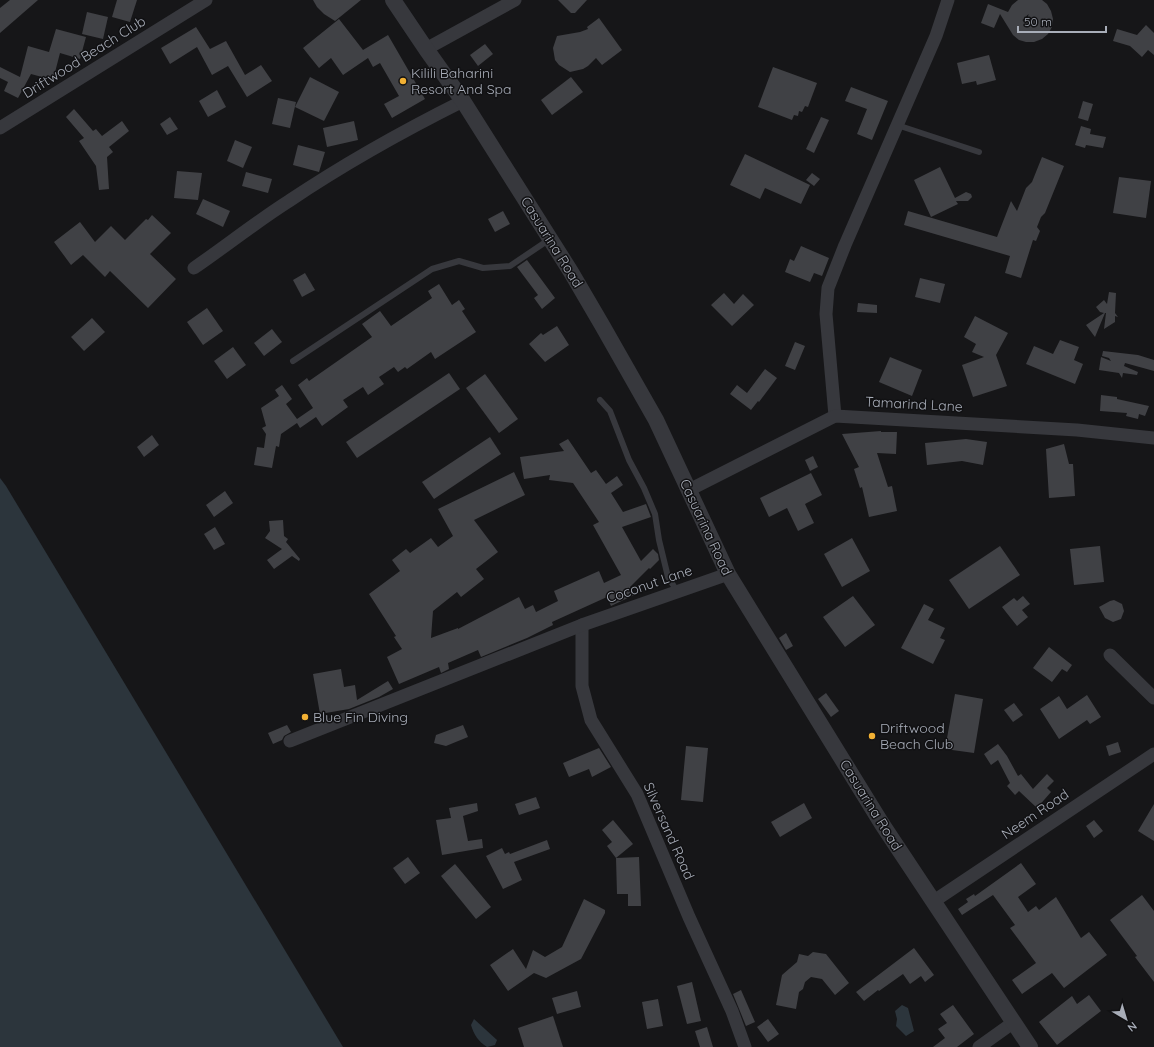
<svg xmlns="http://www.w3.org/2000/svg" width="1154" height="1047" viewBox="0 0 1154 1047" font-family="Quicksand,sans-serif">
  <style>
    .water { fill: #2c353c }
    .building { fill: #404145 }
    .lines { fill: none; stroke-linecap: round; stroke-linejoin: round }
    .service { stroke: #37383d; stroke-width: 6 }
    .minor { stroke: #37383d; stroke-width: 13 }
    .tertiary { stroke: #37383d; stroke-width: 16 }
    .poi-dot { fill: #f2b134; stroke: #111113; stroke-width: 1.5 }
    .labels { text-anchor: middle; stroke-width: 3; stroke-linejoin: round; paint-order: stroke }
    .street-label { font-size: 14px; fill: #a8adb8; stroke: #111113 }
    .poi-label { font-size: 14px; fill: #a8adb8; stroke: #111113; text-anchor: start }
  </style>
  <rect width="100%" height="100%" fill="#161618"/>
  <g class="water">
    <path d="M0,478L6,486L343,1047H0Z"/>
    <path d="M902,1005L908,1008L914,1031L906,1036L896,1026L897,1019L895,1011Z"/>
    <path d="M474,1019L497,1040L495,1045L487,1047C478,1041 474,1035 471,1025Z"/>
  </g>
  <g class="building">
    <path d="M10,0H38L0,33V8Z"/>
    <path d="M117,0H137L130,22L112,17Z"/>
    <path d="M313,0H361L335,21L324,14L317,7Z"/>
    <path d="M558,0H587L575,13H571Z"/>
    <path d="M1018,0H1042L1047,4L1051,11L1053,19L1052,27L1048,34L1042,39L1034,42H1026L1019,40L1013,35L1000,14L994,28L981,23L988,4L1008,12L1012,5Z"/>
    <path d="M87,12L108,17L103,39L82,34Z"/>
    <path d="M599,18L622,50L602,65L596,58L588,66L583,69L570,72L559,65L555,60L553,48L557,36L580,32L588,29L587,27Z"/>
    <path d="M339,19L363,50L388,35L425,99L392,118L384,104L399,96L380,63L373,67L368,58L343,75L331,58L319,68L303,48Z"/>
    <path d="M1146,25L1154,33V55L1148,50L1142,57L1130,46L1113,41L1117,29L1137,35Z"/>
    <path d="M196,27L210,49L226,41L245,75L261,65L272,81L247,97L228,66L212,75L197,47L170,64L161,48Z"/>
    <path d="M56,29L86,37L80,59L60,53L53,80L31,74L18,98L4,91L8,82L0,78V67L20,77L28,46L49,52Z"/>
    <path d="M485,44L493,54L478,66L470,55Z"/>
    <path d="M989,55L996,80L977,85L976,81L962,84L957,63Z"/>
    <path d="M773,67L817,83L808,107L805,106L802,112L799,111L798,116L794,115L792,120L758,107Z"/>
    <path d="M310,77L339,92L324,121L295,107Z"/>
    <path d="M571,77L583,92L552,115L541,100Z"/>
    <path d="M851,87L888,101L872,140L857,134L867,109L845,101Z"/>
    <path d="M217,90L226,107L208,117L199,101Z"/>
    <path d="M278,98L296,102L290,128L272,124Z"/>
    <path d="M1083,101L1093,104L1088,121L1078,118Z"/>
    <path d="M74,109L93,131L96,129L102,136L122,121L129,131L109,147L113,152L107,157L109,189L99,190L96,166L79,141L84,138L66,117Z"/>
    <path d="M170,117L178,129L167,135L160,124Z"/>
    <path d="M821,117L829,120L814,153L806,149Z"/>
    <path d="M354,121L358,140L327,147L323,128Z"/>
    <path d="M1081,126L1091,129L1090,134L1106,137L1103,148L1086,145L1085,148L1075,145Z"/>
    <path d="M235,140L252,147L243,168L227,161Z"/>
    <path d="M298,145L325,152L319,172L293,165Z"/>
    <path d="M745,154L810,185L801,204L765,188L760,199L730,185Z"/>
    <path d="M1042,157L1064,166L1045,213L1041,217L1037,227L1040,231L1036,241L1033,240L1021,278L1005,273L1010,256L904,225L908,211L997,237L1011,201L1017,211L1026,188L1032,182Z"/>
    <path d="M940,167L955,198L966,192L971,194L972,197L968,201H956L958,204L931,217L914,180Z"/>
    <path d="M177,171L202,173L198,200L174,198Z"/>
    <path d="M246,172L272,179L268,193L242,186Z"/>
    <path d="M812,173L820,179L814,186L806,180Z"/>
    <path d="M1119,177L1151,181L1146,218L1113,213Z"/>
    <path d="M203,199L230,211L223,227L196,214Z"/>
    <path d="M503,211L510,224L495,232L488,219Z"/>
    <path d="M152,215L171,233L150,254L176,279L148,308L110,271L105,277L83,255L71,265L54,242L80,222L95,242L111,226L125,240L146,219L148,220Z"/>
    <path d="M801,246L829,258L822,276L814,273L810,282L785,272L790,259L794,261Z"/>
    <path d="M527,260L555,298L542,309L534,298L538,295L517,267Z"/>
    <path d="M305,273L315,290L302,297L293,280Z"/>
    <path d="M920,278L945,284L940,303L915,297Z"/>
    <path d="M439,284L452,305L459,300L465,309L462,311L476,332L435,359L431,352L407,369L405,367L398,372L394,367L379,377L384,384L368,395L363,387L343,400L348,407L322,426L316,417L300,428L297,423L281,434L279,447L276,446L272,468L254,465L257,447L264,448L266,434L262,428L266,426L261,408L279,396L275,390L282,385L292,399L286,404L297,419L313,408L298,385L307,378L309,381L372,337L362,324L380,311L391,326L432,298L428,291Z"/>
    <path d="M1109,292L1116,293L1115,313L1118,317L1115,316V322L1104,329L1106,313H1105L1095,337L1086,325L1104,313L1100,312L1096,307L1104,300L1107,304Z"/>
    <path d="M724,293L734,304L743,294L754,305L732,326L711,305Z"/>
    <path d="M858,303L877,305V313L857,312Z"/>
    <path d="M207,308L223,331L203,345L187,322Z"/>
    <path d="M975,316L1008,333L996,355L1007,386L973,397L962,365L984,357L972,352L976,344L964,337Z"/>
    <path d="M92,318L105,332L84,351L71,337Z"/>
    <path d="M557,326L569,345L545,362L529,344L541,333L543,335Z"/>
    <path d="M272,329L282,342L264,356L254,343Z"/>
    <path d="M1060,340L1079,347L1074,360L1083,364L1075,384L1026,364L1034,346L1053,354Z"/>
    <path d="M795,342L805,346L795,370L785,366Z"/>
    <path d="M233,347L246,365L227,379L214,361Z"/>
    <path d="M1103,351L1138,355L1154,360V371L1125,363L1124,366L1138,372L1137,375L1123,373L1122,378L1119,373L1099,370L1101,357L1111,361L1109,358L1102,356Z"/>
    <path d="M890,357L922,370L912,396L879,382Z"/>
    <path d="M765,369L777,378L759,402L758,401L751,410L730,394L737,385L747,393Z"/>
    <path d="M449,373L460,389L357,458L346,442Z"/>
    <path d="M485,374L518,419L499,433L466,388Z"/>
    <path d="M1101,395L1117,397V399L1149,406L1145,416L1139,414L1138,419L1126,416L1127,413L1100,411Z"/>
    <path d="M881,431V432H897L896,454L877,453L888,487L892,486L897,511L869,517L862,487L860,488L854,469L859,467L842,434Z"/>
    <path d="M152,435L159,445L144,457L137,447Z"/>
    <path d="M490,437L501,454L434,499L422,482Z"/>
    <path d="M568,439L591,473L596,470L606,484L617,476L623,485L611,493L623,512L646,504L651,517L622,527L641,561L653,549L658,554L659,560L650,569L649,568L630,587L634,595L611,606L607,597L552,622L553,625L527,638L481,657L478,650L448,663L449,669L441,673L439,667L399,684L387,657L402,649L394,637L396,636L369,594L400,571L392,560L406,549L410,553L431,538L438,547L453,536L438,509L514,472L525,495L474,520L498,552L476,569L484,579L461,597L457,592L433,611L431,638L458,628V629L519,597L525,609L533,605L536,612L558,601L554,591L599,571L604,583L621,575L593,525L599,522L573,483L549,480L550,475L524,479L520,457L564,451L559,444Z"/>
    <path d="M966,439L987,442L983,465L962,461L927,465L925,443Z"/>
    <path d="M1064,444L1069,464H1073L1075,496L1049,498L1046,449Z"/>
    <path d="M813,456L818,467L810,471L805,460Z"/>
    <path d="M811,473L822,495L805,504L814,523L798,531L787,508L769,517L760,498Z"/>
    <path d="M225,491L233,503L214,517L206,505Z"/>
    <path d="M283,520L284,536L288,539L286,542L300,559L299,561L292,556L274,569L267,560L282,549L265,538L270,531L269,521Z"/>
    <path d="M215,527L225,544L214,550L204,534Z"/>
    <path d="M852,538L870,571L842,587L824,554Z"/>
    <path d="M1000,546L1020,575L969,609L949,580Z"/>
    <path d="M1100,546L1104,582L1074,585L1070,549Z"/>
    <path d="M853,596L875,625L845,647L823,617Z"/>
    <path d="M1023,596L1030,604L1022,610L1028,617L1017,626L1002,607L1014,598L1017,601Z"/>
    <path d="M1114,600L1122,604L1124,611L1121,619L1113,622L1105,618L1099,607L1110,601Z"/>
    <path d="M924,604L934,609L928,620L945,628L940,638L945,640L933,664L901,648Z"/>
    <path d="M786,633L793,646L786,650L779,638Z"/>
    <path d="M1049,647L1072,665L1067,672L1062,669L1052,682L1033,668Z"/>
    <path d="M341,669L344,687L355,685L357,700L388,681L393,689L379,697L349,709L320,714L313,674Z"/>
    <path d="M826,693L839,711L831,717L818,699Z"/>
    <path d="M955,694L983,699L974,753L945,749Z"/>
    <path d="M1087,695L1101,717L1090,724L1087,720L1059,739L1040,709L1059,696L1067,709Z"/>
    <path d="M1014,703L1023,715L1013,722L1004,710Z"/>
    <path d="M287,725L291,732L284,736L282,740L273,744L268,733Z"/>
    <path d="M463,725L468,737L446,746L434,743L436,735Z"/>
    <path d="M1118,742L1121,752L1109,756L1106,746Z"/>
    <path d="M998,744L1007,756L1018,776L1021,774L1033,789L1047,774L1054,781L1047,788L1051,792L1037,808L1019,791L1015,795L1007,786L1010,783L998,760L991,765L984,754Z"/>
    <path d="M686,746L708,748L703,802L681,800Z"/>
    <path d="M599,748L611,767L592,777L589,769L569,777L563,763Z"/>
    <path d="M536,797L540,808L519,815L515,804Z"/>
    <path d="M477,803L478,811L463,816L468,841L482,839L483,848L442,855L436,820L451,818L449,808Z"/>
    <path d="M804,803L812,818L780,837L771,822Z"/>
    <path d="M1154,804V841L1138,831Z"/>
    <path d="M613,820L633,844L616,858L639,857L641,906H628V894H617L616,858L607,846L612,842L602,830Z"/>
    <path d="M1094,820L1103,831L1094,838L1086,826Z"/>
    <path d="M547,840L550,849L514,862L522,880L503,889L486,856L502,848L505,854L509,852L510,854Z"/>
    <path d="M408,857L420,873L405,884L393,868Z"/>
    <path d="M1021,863L1036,884L1018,897L1028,912L1036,906L1039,910L1056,897L1081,938L1089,932L1107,955L1064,988L1052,973L1022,994L1012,980L1036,963L1010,928L1015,925L993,895L962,915L958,909L968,902L966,899L974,894L975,896Z"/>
    <path d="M455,864L491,907L476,919L441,876Z"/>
    <path d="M1142,895L1154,911V982L1135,957L1137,956L1110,920Z"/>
    <path d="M584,899L605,910V913L581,959L546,978L534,973L508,991L490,965L513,949L526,969L533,950L545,957L562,947Z"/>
    <path d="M914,948L934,975L925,982L921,976L910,984L903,974L879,991L878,990L864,1001L856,992Z"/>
    <path d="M813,952L826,954L849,983L835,995L822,979L811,977L805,982L803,989L799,992L796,1009L776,1005L782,975L797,962L799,954L808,956Z"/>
    <path d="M692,982L701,1021L687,1024L677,986Z"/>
    <path d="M741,990L755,1022L746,1026L733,994Z"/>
    <path d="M577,991L581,1007L557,1014L552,998Z"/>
    <path d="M1089,995L1101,1011L1057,1045L1039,1022L1072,996L1077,1004Z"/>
    <path d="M658,999L663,1026L647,1029L642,1002Z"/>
    <path d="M953,1005L974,1034L957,1047H933L945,1038L938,1029L947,1023L940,1014Z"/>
    <path d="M553,1016L563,1047H524L518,1028Z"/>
    <path d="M768,1019L779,1034L768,1042L757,1027Z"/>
    <path d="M707,1027L713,1047H700L695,1031Z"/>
  </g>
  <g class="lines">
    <g class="service">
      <path d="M897,125L979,152"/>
      <path d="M293,361L432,269L459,261L483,268L510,266L550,239"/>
      <path d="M600,400L610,411L629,460L644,488L655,514L659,540L668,577L677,591"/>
    </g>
    <g class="minor">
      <path d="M426,49L515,0"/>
      <path d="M0,128L206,0"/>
      <path d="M194,268C226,246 256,222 289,201C344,164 403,131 463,101"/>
      <path d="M835,416L826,314L828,288L845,245L936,36L948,0"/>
      <path d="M689,490L835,416L1077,430L1154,438"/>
      <path d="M582,625V686L591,720L637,794L689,917L732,1011L745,1047"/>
      <path d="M1110,655L1154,698"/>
      <path d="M290,741L582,625L728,574"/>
      <path d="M934,901L1154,754"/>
      <path d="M979,1047L1014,1022"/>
    </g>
    <path class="tertiary" d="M393,0L426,49L463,101L571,272L602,325L656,420L728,574L882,824L1030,1047"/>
  </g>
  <g class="poi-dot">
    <circle cx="403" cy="81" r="4"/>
    <circle cx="305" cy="717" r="4"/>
    <circle cx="872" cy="736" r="4"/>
  </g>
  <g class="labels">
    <g class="street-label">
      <text transform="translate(84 57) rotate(-32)" y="5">Driftwood Beach Club</text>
      <text transform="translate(552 242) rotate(58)" y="5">Casuarina Road</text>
      <text transform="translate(914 404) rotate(3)" y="5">Tamarind Lane</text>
      <text transform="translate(706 527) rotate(65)" y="5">Casuarina Road</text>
      <text transform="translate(649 584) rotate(-19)" y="5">Coconut Lane</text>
      <text transform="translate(871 805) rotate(58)" y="5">Casuarina Road</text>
      <text transform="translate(1035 814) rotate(-34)" y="5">Neem Road</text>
      <text transform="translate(669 831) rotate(66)" y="5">Silversand Road</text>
    </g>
    <g class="poi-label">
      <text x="411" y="78">Kilili Baharini<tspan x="411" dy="16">Resort And Spa</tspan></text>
      <text x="313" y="722">Blue Fin Diving</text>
      <text x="880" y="733">Driftwood<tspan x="880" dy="16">Beach Club</tspan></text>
    </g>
  </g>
  <g transform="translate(1126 1019) rotate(142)" stroke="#111113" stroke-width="3" paint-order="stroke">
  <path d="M0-3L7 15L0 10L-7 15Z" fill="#a8adb8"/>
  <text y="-6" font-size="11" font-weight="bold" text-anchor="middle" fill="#a8adb8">N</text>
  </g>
  <path d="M1018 26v6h88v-6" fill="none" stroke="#a8adb8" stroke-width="2"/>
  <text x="1024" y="26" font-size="12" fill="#a8adb8" stroke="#111113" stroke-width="3" paint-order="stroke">50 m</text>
</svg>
